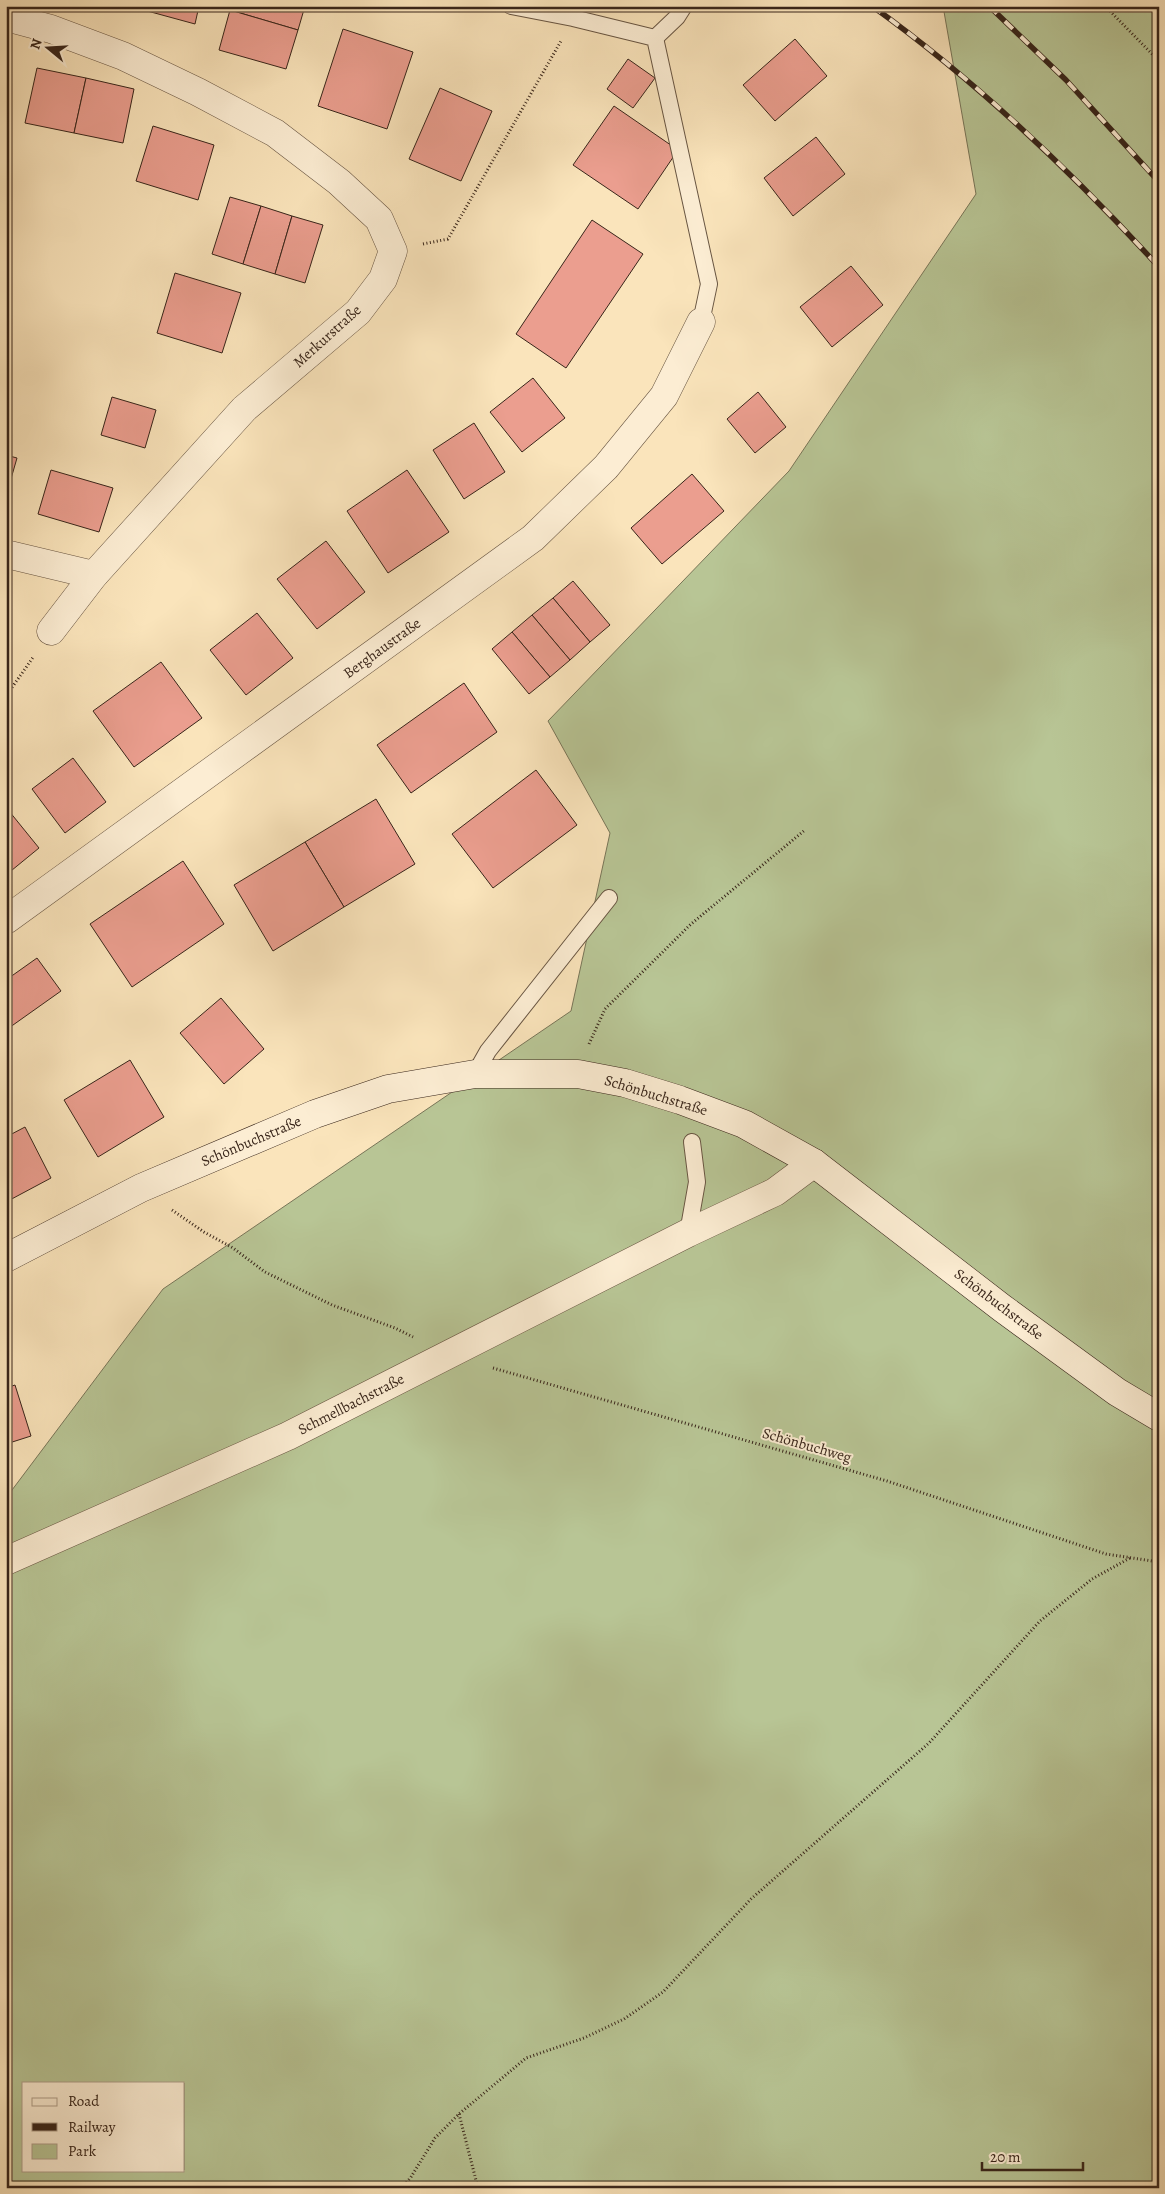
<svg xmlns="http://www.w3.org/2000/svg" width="1165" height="2194" viewBox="0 0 1165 2194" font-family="Alegreya,serif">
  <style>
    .green { fill: #b8c595; stroke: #787558; fill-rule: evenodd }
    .building { fill: #eb9e8f; stroke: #38251a }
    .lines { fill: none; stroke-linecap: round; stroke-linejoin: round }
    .lane-casing { stroke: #685542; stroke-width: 18 }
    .street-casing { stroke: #685542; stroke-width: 29 }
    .secondary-casing { stroke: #38251a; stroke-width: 29 }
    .path { stroke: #38251a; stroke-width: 3; stroke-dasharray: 1 2.5; stroke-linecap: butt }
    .lane { stroke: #fcedd3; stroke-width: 16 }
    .street { stroke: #fcedd3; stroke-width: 28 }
    .secondary { stroke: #fcedd3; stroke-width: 28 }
    .rail-casing { stroke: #38251a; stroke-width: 5.5 }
    .rail { stroke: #fcedd3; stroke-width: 4; stroke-dasharray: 11; stroke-linecap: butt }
    .labels { text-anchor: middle; stroke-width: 4; stroke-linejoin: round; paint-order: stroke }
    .street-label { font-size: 15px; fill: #38251a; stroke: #fcedd3 }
  </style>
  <rect width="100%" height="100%" fill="#fae4bb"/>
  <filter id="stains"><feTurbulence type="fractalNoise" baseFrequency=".004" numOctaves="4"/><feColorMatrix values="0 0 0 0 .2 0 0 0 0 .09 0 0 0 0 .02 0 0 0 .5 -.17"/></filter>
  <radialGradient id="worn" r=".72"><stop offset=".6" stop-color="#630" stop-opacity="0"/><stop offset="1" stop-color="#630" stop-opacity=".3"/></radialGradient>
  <path class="green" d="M943,6H1159V2188H6V1498L163,1289L571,1011L610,833L548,721L789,471L976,194ZM24,2083H184V2170H24Z"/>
  <g class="building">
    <path d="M129,6H199L195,24Z"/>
    <path d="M232,6H305L298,30L230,10Z"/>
    <path d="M230,10L298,30L286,69L219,50Z"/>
    <path d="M343,29L413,52L387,129L318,106Z"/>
    <path d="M795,39L827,76L775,121L743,85Z"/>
    <path d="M628,59L655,78L633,108L607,89Z"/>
    <path d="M37,68L86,78L74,133L25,123Z"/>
    <path d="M86,78L134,89L123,143L74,133Z"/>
    <path d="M440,88L492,111L461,181L409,159Z"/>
    <path d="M614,106L678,150L638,209L573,165Z"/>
    <path d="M153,126L214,145L198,200L136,181Z"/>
    <path d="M816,137L845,174L793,216L764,178Z"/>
    <path d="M230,197L261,206L243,264L212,254Z"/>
    <path d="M261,206L292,216L275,274L243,264Z"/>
    <path d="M292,216L323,225L305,283L275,274Z"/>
    <path d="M592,220L643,254L566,368L516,334Z"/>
    <path d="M851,266L883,305L832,347L800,307Z"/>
    <path d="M175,273L241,293L222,353L157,333Z"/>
    <path d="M533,378L565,418L522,452L490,412Z"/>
    <path d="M758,392L786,427L755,453L727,419Z"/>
    <path d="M112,397L156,410L145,448L101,435Z"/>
    <path d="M474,423L505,472L464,499L433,450Z"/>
    <path d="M6,455L17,458L6,496Z"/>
    <path d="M51,470L113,488L99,532L38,514Z"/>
    <path d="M407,470L449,532L388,573L347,511Z"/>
    <path d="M692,474L724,511L662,564L631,528Z"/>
    <path d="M326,541L365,592L317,629L277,579Z"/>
    <path d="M573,581L610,625L590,642L553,598Z"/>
    <path d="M553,598L590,642L570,660L532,615Z"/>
    <path d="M257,613L293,658L246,695L210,650Z"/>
    <path d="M532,615L570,660L550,677L512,632Z"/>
    <path d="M512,632L550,677L529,694L492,649Z"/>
    <path d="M161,662L202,718L134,767L93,711Z"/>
    <path d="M464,683L497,732L411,793L377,745Z"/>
    <path d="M73,758L106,802L65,833L32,789Z"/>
    <path d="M536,770L577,825L493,888L452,834Z"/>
    <path d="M376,799L415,864L344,907L305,842Z"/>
    <path d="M9,811L39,848L6,875V813Z"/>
    <path d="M305,842L344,907L273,951L234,885Z"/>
    <path d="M183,861L224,924L132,987L90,924Z"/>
    <path d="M37,958L61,991L6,1030V980Z"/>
    <path d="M221,998L264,1049L224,1084L180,1033Z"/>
    <path d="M130,1060L164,1117L98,1157L64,1100Z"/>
    <path d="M25,1127L51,1178L6,1202V1137Z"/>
    <path d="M15,1385L31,1436L6,1444V1388Z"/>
  </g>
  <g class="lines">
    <g class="lane-casing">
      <g id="lane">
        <path d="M511,6L573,18L655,38L709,284L701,322"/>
        <path d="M655,38L677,17L684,6"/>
        <path d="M475,1074L488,1051L609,898"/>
        <path d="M688,1233L697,1182L692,1142"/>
      </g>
    </g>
    <g class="street-casing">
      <g id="street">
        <path d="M6,17L51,29L123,56L198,92L275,133L339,182L379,219L393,251L383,279L358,312L244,409L94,575L51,631"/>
        <path d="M6,554L94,575"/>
        <path d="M6,920L533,538L606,467L664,396L701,322"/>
        <path d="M6,1561L288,1436L688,1233L775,1192L814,1163"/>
      </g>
    </g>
    <g class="secondary-casing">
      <path id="secondary" d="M6,1258L141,1188L315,1114L388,1089L475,1074H578L625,1083L680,1100L744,1124L814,1163L1002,1308L1117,1392L1159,1417"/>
    </g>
    <g class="path">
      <path d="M1105,6L1159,61"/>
      <path d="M423,244L448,239L561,41"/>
      <path d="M6,696L34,656"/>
      <path d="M589,1044L605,1009L691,924L805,830"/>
      <path d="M172,1210L204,1232L233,1248L265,1272L332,1305L395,1328L413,1337"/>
      <path d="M493,1368L887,1481L1106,1554L1159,1562"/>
      <path d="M459,2114L478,2188"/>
      <path d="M402,2188L411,2177L435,2138L459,2114L526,2058L584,2038L624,2019L663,1992L751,1899L929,1743L1040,1621L1092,1579L1130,1558"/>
    </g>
    <use href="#lane" class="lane"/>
    <use href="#street" class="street"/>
    <use href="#secondary" class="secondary"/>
    <g class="rail-casing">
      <g id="rail">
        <path d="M872,6C978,82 1071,171 1159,267"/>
        <path d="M989,6L1066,80L1159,182"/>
      </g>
    </g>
    <use href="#rail" class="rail"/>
  </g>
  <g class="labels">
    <g class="street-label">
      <text transform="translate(327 336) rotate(-42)" y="5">Merkurstraße</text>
      <text transform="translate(382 648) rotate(-36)" y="5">Berghaustraße</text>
      <text transform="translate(656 1095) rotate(17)" y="5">Schönbuchstraße</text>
      <text transform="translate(251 1141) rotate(-23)" y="5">Schönbuchstraße</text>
      <text transform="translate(999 1304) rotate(37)" y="5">Schönbuchstraße</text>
      <text transform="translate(351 1404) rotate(-27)" y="5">Schmellbachstraße</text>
      <text transform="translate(807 1445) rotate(16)" y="5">Schönbuchweg</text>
    </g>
  </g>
  <rect width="1165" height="2194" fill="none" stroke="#fae4bb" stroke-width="25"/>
  <rect x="8" y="8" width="1150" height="2179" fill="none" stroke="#38251a" stroke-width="2.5"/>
  <rect x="12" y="12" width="1140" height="2169" fill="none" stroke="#38251a"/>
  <rect x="22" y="2082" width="162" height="90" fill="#fcedd3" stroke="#ae9d89"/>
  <rect x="32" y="2098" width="25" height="8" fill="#fcedd3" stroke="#ae9d89"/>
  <text x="68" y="2106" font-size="15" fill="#38251a">Road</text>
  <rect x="32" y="2123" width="25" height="8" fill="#38251a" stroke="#ae9d89"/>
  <text x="68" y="2132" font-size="15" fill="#38251a">Railway</text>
  <rect x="32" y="2144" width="25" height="15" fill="#b8c595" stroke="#ae9d89"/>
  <text x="68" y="2156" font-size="15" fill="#38251a">Park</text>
  <g transform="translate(48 48) rotate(288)" stroke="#fcedd3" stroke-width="4" paint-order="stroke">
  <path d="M0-4L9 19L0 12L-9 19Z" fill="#38251a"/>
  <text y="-8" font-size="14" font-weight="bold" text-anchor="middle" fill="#38251a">N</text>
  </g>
  <path d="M982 2162v8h101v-8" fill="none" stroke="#38251a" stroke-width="2.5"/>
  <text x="990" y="2162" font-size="15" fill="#38251a" stroke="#fcedd3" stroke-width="4" paint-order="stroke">20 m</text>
  <rect width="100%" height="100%" filter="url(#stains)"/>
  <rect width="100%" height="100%" fill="url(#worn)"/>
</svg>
